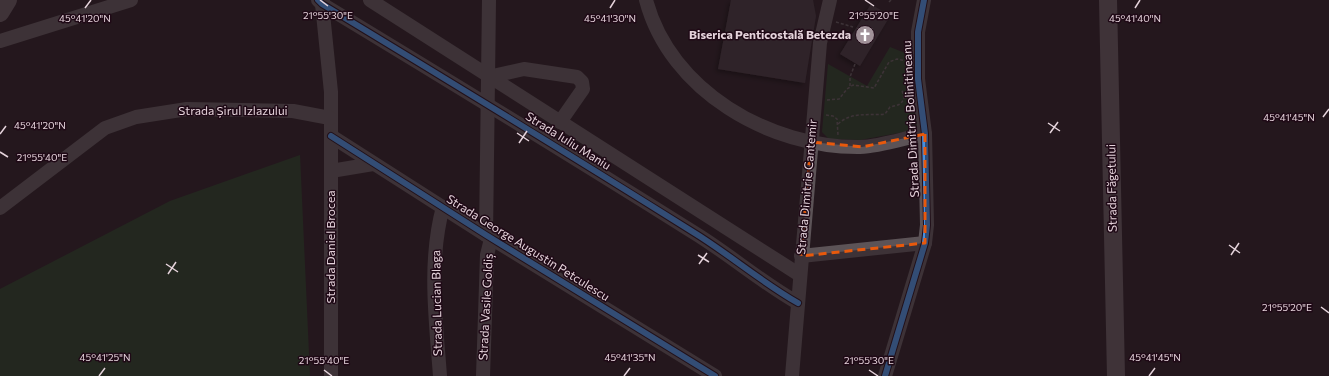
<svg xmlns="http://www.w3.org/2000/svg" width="1329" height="376" viewBox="0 0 1329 376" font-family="Commissioner,sans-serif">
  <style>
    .green { fill: #233b22 }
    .building { fill: #3d3238; filter: url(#shadow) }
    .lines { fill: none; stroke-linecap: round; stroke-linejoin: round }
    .path { stroke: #5c5458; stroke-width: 1.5; stroke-dasharray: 3 2; stroke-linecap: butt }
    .minor { stroke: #5c5357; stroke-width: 14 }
    .major { stroke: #60545a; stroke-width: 18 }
    .cycleway-casing { stroke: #1f0916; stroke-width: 8 }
    .cycleway { stroke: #468fdf; stroke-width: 6 }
    .marked { fill: none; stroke: #e8590c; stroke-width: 3; stroke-dasharray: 8 5; stroke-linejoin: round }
    .ticks { fill: none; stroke: #e5d3db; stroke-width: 1.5 }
    .labels { text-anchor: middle; stroke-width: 3; stroke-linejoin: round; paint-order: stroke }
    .poi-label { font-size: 12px; font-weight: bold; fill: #e5d3db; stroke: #1f0916; text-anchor: end }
    .street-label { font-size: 12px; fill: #e5d3db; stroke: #1f0916 }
    .ticks-label { font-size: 10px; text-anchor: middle; fill: #e5d3db; stroke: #1f0916; stroke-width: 3; stroke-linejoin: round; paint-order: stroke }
  </style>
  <defs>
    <filter id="shadow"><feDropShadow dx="-2.5" dy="2.5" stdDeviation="2" flood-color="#0009"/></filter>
  </defs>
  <rect width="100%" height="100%" fill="#24181e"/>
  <g class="green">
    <path d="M890,47L910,55V91L919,124L915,130L860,140L829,139L822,132L828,64L867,86Z"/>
    <path d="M300,155L310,376H0V289L170,201Z"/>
  </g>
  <g class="building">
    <path d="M731,0H813L816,16L805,83L718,69Z"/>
    <path d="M871,4L890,16L860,66L840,54Z"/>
  </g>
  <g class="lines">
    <g class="path">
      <path d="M889,2L891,0"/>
      <path d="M836,22L853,27"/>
      <path d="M850,86V77L855,64"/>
      <path d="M827,100L839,99L847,89L853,85L874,88L889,62L897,59L906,61"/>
      <path d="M826,115L833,116L837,119L838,135"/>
      <path d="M838,124C852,111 869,116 885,114L890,107C897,105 901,106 904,98L902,90"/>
    </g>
    <g class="minor">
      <path d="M318,0L322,4C446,79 570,155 693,232C729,254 761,282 798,303"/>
      <path d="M323,0L322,4L331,92V376"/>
      <path d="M370,0L800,275"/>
      <path d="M646,0C670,91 770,148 860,147C882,146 904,138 925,134"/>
      <path d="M0,41L131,0"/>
      <path d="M488,77L524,69L577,77L582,82L583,89L560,122"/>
      <path d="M331,136L486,235L715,376"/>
      <path d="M331,171L373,164"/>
      <path d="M0,208L105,128L136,117L187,109L293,111L330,118"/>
      <path d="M486,235L489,0"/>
      <path d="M801,256L925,243"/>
      <path d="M440,376C436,321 428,262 443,207"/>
      <path d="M483,376L487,255L491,239"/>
      <path d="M792,376L820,43L830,0"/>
      <path d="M885,376L925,243L927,225L925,134L918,79V32L924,0"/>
    </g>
    <g class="major">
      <path d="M1108,0L1116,376"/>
      <path d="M0,13L8,0"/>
    </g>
    <g class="cycleway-casing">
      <g id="cycleway">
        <path d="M318,0L322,4C446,79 570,155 693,232C729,254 761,282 798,303"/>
        <path d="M331,136L486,235L715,376"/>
        <path d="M885,376L925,243L927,225L925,134L918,79V32L924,0"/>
      </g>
    </g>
    <use href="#cycleway" class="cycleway"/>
  </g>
  <path d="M0 0H1329V376H0ZM925,134V243L801,256L811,142L862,147Z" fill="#24181e" fill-opacity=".55" fill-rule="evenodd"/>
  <path class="marked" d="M925,134V243L801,256L811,142L862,147Z"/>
  <path class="ticks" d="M320,0L328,6M865,0L874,6M85,8L91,0M610,8L615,0M1135,8L1140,0M1323,117L1329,109M1048,123L1060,131M517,133L529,141M1050,133L1058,122M0,134L6,126M519,143L527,131M0,152L8,157M1229,245L1240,253M698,255L709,262M1231,255L1239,243M166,264L178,272M699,264L707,253M168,274L176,262M1321,307L1329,313M324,370L332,376M869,370L878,376M99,376L105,368M624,376L630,368M1149,376L1155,368"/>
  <defs>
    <g id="church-disc" transform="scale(1)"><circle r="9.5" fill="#a19299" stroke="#1f0916"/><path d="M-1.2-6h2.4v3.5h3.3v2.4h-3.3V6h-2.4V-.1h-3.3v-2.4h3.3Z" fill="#fff"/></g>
  </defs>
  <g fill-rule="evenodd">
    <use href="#church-disc" x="865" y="35"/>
  </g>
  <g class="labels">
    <g class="poi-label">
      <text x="851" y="39">Biserica Penticostală Betezda</text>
    </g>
    <g class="street-label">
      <text x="233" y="115">Strada Șirul Izlazului</text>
      <text transform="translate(911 119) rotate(-93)" y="4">Strada Dimitrie Bolinitineanu</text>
      <text transform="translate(568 141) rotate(32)" y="4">Strada Iuliu Maniu</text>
      <text transform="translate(807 187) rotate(-85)" y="4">Strada Dimitrie Cantemir</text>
      <text transform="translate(1112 188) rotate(-91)" y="4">Strada Făgetului</text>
      <text transform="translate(331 247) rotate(-90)" y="4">Strada Daniel Brocea</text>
      <text transform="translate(528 248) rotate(32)" y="4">Strada George Augustin Petculescu</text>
      <text transform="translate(437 303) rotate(-91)" y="4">Strada Lucian Blaga</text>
      <text transform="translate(486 307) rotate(-87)" y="4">Strada Vasile Goldiș</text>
    </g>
  </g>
  <g class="ticks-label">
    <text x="328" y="19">21°55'30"E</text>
    <text x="874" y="19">21°55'20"E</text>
    <text x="85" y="22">45°41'20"N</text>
    <text x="610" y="22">45°41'30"N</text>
    <text x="1135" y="22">45°41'40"N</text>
    <text x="1289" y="121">45°41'45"N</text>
    <text x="40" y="129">45°41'20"N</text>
    <text x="42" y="161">21°55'40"E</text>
    <text x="1287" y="311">21°55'20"E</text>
    <text x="105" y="361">45°41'25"N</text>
    <text x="630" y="361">45°41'35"N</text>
    <text x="1155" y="361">45°41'45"N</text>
    <text x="324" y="364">21°55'40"E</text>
    <text x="869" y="364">21°55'30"E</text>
  </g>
</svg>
